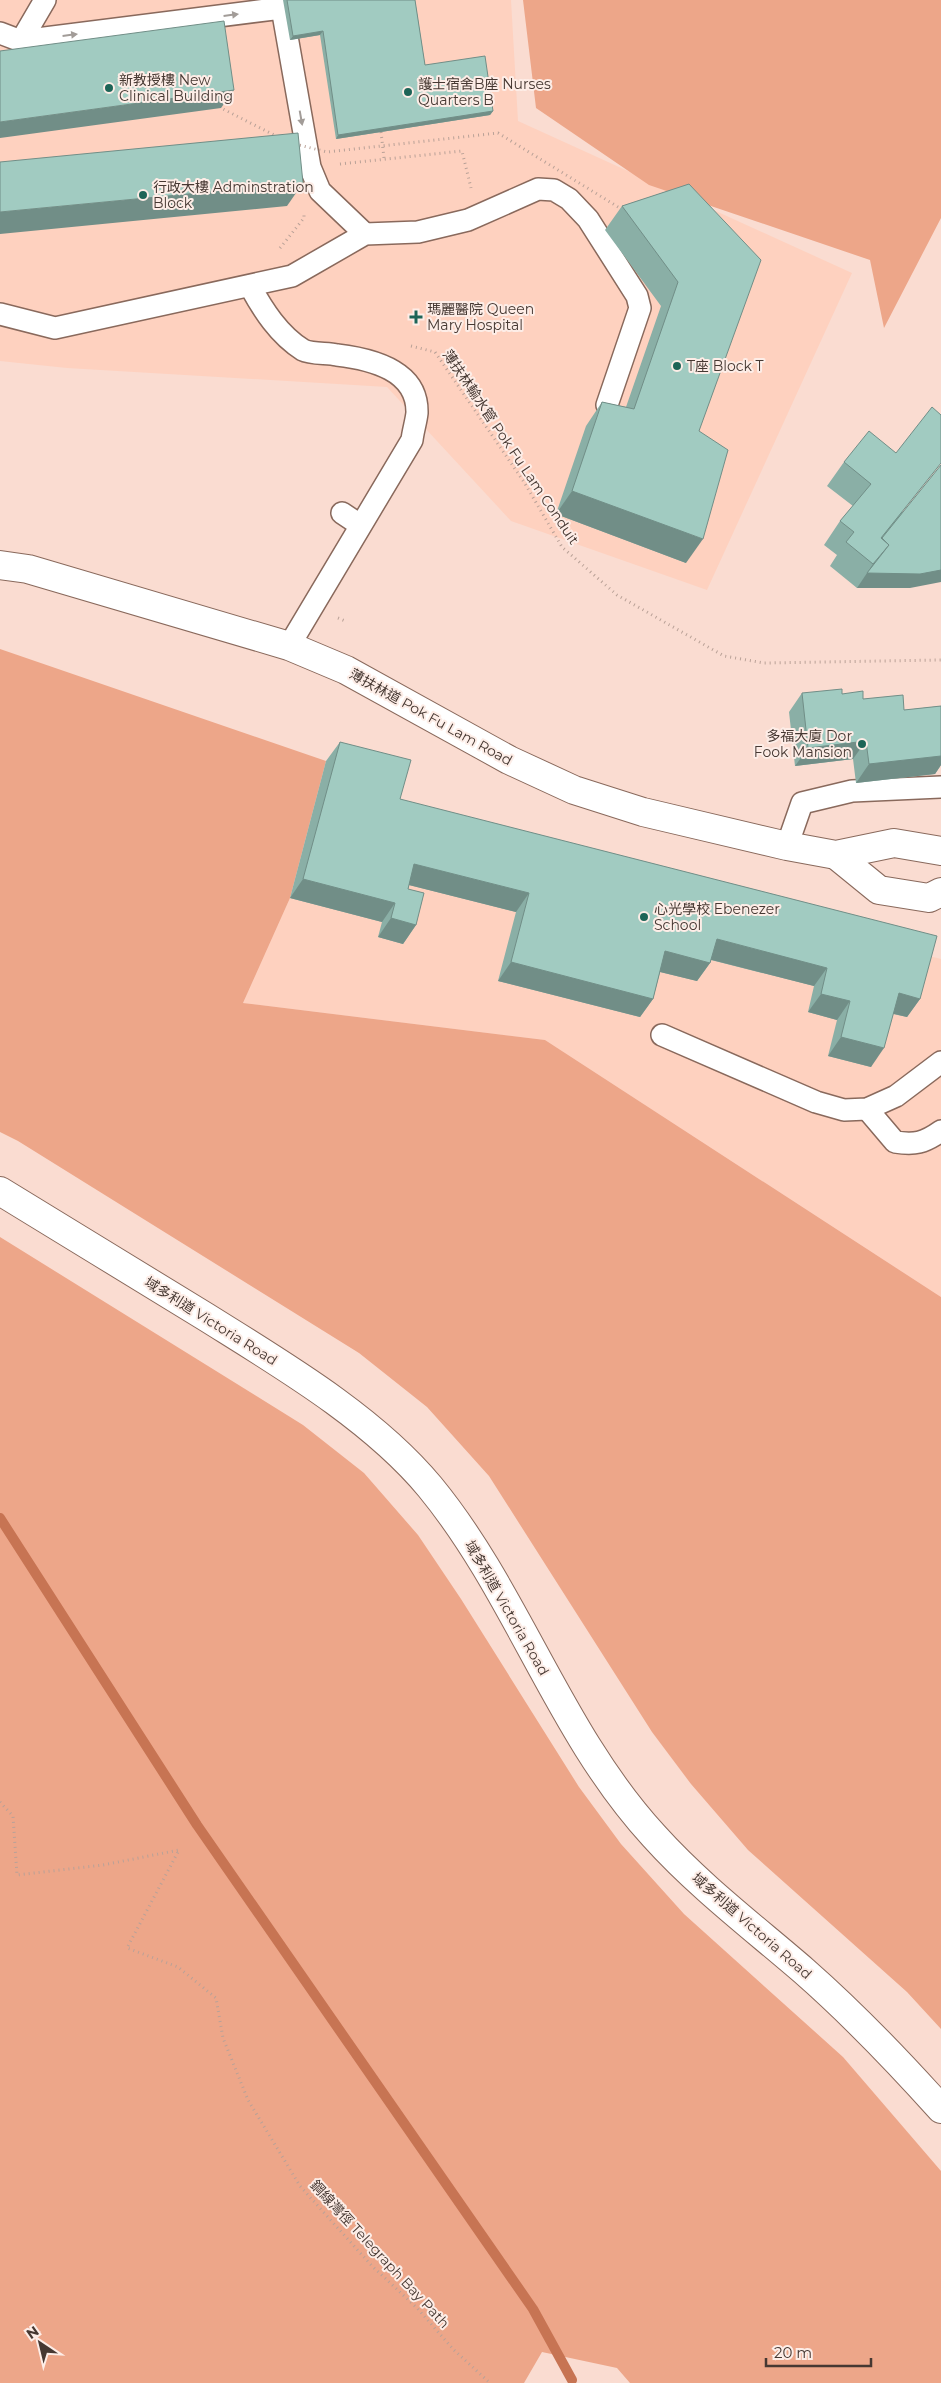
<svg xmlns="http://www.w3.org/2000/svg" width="941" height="2383" viewBox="0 0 941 2383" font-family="Montserrat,'Noto Sans TC',sans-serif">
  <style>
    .built { fill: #fed1bf }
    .green { fill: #eda689 }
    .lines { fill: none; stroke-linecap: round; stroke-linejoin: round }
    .stream { stroke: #c77453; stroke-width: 10 }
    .lane-casing { stroke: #89695c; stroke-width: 24 }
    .secondary-casing { stroke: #89695c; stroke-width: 30 }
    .primary-casing { stroke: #89695c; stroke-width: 30 }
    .path { stroke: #b9a197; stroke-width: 3; stroke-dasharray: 1 4; stroke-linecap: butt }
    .lane { stroke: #fff; stroke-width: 21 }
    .secondary { stroke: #fff; stroke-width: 28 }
    .primary { stroke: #fff; stroke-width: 28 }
    .path-bridge { stroke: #b9a197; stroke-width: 3; stroke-dasharray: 1 4; stroke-linecap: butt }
    .wall { fill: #8aafa6 }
    .shaded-wall { fill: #718e87 }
    .building { fill: #a1cbc1; stroke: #718e87 }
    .oneway { fill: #a29c98 }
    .poi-dot { fill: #1d6457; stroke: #fdede7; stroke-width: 2 }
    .labels { text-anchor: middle; stroke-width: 4; stroke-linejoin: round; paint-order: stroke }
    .poi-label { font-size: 14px; fill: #463832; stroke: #fdede7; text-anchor: start }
    .street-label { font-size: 14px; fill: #463832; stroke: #fdede7 }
  </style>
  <rect width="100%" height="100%" fill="#fadcd1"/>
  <g class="built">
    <path d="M0,0H511L518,121L852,273L707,590L511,521L387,387L67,368L0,361Z"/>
    <path d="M326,761L398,779L387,817L941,959V1297L545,1040L243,1003L290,898Z"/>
  </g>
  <g class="green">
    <path d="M523,0H941V218L884,328L870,260L649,185L536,108Z"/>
    <path d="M0,649L326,761L290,898L243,1003L545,1040L941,1297V2029L907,1992L748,1850L691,1784L652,1732L489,1476L427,1407L359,1353L18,1141L0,1132Z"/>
    <path d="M0,1237L303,1425L364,1473L418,1535L461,1599L579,1787L621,1844L684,1914L843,2057L941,2171V2383H630L617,2368L542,2352L524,2383H0Z"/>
  </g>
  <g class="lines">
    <path class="stream" d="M0,1518L197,1825L533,2309L572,2380"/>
    <g class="lane-casing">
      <g id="lane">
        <path d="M0,33L21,41L282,8L310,167L320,191L365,234"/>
        <path d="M21,41L45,0"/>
        <path d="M250,286C263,310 279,335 303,350C311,354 327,353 337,355C371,359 418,370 417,413C416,422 413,431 412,440L289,646"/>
        <path d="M0,314L55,328L292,276L365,234L418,232L468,220L538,189L554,190L569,199L588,219L637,296L640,308L607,405"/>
        <path d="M342,513L360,525"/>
        <path d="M787,846L802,803L852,791L941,787"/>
        <path d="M662,1035L816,1102L844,1110L867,1109L896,1096L941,1062"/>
        <path d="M867,1109L895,1142C915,1145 924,1143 941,1131"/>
      </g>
    </g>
    <g class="secondary-casing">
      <path id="secondary" d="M0,1191C69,1233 137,1275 206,1317C281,1364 373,1418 430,1487C518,1594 559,1733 654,1836C699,1886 753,1927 804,1971C853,2014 897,2060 941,2109"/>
    </g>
    <g class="primary-casing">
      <g id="primary">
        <path d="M0,565L28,569L289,646L346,670L509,760L574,790L643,812L787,846L836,855L894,843L941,851"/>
        <path d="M836,855L879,890L929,898L941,892"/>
      </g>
    </g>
    <g class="path">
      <path d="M381,132L384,158"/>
      <path d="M340,164L462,151L471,188"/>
      <path d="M280,248L304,218V215"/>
      <path d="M411,346L435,352L524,482L562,547L617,595L724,656L764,663L941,660"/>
      <path d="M338,618L345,621"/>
      <path d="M0,1802L13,1816L17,1875L103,1865L179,1850L127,1948L178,1967L216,1998L223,2038L248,2100L300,2186L372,2266L417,2308L454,2350L490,2383"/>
    </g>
    <use href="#lane" class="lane"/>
    <use href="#secondary" class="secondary"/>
    <use href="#primary" class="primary"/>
    <g class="path-bridge">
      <path d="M220,106L221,108L278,137"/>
      <path d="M295,144L327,152L498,133L623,210"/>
    </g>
  </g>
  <g class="wall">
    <path d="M283,0H415L425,65L493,111L490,115L336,139L320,35L290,40Z"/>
    <path d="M689,184L699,431L686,563L556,514L586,426L602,402L626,407L661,306L605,230L622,206Z"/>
    <path d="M896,453L910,588H857L830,566L837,555L824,545L840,521L853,506L827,486L844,462Z"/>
    <path d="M802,693L842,694L904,710L941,706V765L935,774L856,783L853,759L795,766L789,712Z"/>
    <path d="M340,742L400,799L920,999L907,1017L893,1014L871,1067L828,1056L837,1020L808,1012L814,986L711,960L710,963L697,981L660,972L653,999L640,1017L498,981L516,912L409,885L408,889L416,925L403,944L378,937L382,922L290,898L326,761Z"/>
  </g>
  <g class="shaded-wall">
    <path d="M323,31L320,35L290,40L293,36Z"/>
    <path d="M234,90L221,108L0,138V122Z"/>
    <path d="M493,111L490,115L336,139L338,135Z"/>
    <path d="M303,183L287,206L0,234V212Z"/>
    <path d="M572,491L703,539L686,563L556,514Z"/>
    <path d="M873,564L941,570V582L910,588H857Z"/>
    <path d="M866,741L853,759L795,766L808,748Z"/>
    <path d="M941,756V765L935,774L856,783L869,764Z"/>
    <path d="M414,864L529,893L516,912L401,883Z"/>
    <path d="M303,879L395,903L382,922L290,898Z"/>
    <path d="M391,918L416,925L403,944L378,937Z"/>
    <path d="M717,939L827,968L814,986L704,958Z"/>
    <path d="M665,951L710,963L697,981L652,970Z"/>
    <path d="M511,962L653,999L640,1017L498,981Z"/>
    <path d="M899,993L920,999L907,1017L886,1012Z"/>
    <path d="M821,994L850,1001L837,1020L808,1012Z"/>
    <path d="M841,1037L884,1048L871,1067L828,1056Z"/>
  </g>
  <g class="building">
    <path d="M287,0H415L425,65L485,56L493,111L338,135L323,31L293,36Z"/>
    <path d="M224,21L234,90L0,122V51Z"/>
    <path d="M298,133L303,183L0,212V162Z"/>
    <path d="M689,184L761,260L699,431L728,450L703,539L572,491L602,402L634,409L678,282L622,206Z"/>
    <path d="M932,407L941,415V463L881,538L889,545L873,564L846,542L854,532L840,521L871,484L844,462L869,431L896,453Z"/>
    <path d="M941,465V570L920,574L867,573L889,545L882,538Z"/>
    <path d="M842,689V694L863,691V699L903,695L904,710L941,706V756L869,764L866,741L808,748L802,693Z"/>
    <path d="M340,742L411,760L400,799L937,936L920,999L899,993L884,1048L841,1037L850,1001L821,994L827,968L717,939L710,963L665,951L653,999L511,962L529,893L414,864L408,889L424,893L416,925L391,918L395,903L303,879Z"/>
  </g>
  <defs><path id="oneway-solid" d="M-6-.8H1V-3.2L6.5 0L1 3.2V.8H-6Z" transform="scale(1.25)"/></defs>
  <g class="oneway">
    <use href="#oneway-solid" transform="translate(231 15) rotate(-7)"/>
    <use href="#oneway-solid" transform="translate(70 35) rotate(-7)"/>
    <use href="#oneway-solid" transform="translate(301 118) rotate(80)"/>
  </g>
  <g class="poi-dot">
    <circle cx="109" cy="88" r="5"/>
    <circle cx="408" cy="92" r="5"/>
    <circle cx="143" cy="195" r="5"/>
    <path d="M413.5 309.5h5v5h5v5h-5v5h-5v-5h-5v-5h5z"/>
    <circle cx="677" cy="366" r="5"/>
    <circle cx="862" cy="744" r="5"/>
    <circle cx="644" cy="917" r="5"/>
  </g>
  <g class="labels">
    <g class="poi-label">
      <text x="119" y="85">新教授樓 New<tspan x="119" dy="16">Clinical Building</tspan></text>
      <text x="418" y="89">護士宿舍B座 Nurses<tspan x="418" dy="16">Quarters B</tspan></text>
      <text x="153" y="192">行政大樓 Adminstration<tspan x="153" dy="16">Block</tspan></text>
      <text x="427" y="314">瑪麗醫院 Queen<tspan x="427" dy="16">Mary Hospital</tspan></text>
      <text x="687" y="371">T座 Block T</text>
      <text x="852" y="741" text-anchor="end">多福大廈 Dor<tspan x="852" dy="16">Fook Mansion</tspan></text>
      <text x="654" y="914">心光學校 Ebenezer<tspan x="654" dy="16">School</tspan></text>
    </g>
    <g class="street-label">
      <text transform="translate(511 447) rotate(56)" y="5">薄扶林輸水管 Pok Fu Lam Conduit</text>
      <text transform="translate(431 717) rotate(29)" y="5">薄扶林道 Pok Fu Lam Road</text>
      <text transform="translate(211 1321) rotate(32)" y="5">域多利道 Victoria Road</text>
      <text transform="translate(507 1608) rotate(60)" y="5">域多利道 Victoria Road</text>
      <text transform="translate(752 1926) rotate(41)" y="5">域多利道 Victoria Road</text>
      <text transform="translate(380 2254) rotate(47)" y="5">鋼線灣徑 Telegraph Bay Path</text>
    </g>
  </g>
  <g transform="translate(40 2343) rotate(325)" stroke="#fdede7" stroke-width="4" paint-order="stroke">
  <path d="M0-4L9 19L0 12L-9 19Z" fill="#463832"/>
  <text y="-8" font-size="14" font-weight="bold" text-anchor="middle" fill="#463832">N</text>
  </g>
  <path d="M766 2358v8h105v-8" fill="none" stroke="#463832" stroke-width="2.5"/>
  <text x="774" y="2358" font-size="15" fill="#463832" stroke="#fdede7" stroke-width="4" paint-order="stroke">20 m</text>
</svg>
